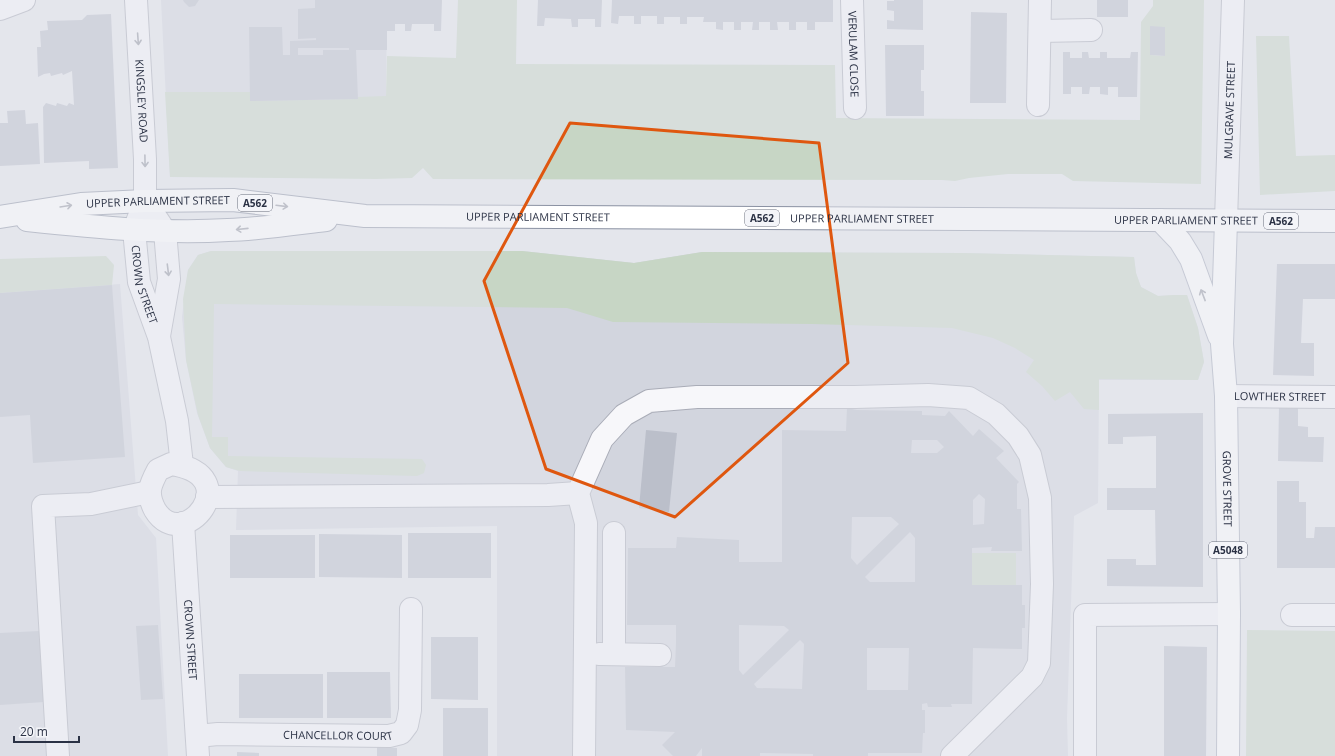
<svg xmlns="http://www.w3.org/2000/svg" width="1335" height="756" viewBox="0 0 1335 756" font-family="'Open Sans',sans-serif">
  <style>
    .built { fill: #d2d5de }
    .green { fill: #c7d6c5; fill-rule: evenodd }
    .building { fill: #bbbfca; fill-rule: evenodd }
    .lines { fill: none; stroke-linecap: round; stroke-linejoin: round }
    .minor-casing { stroke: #a9acb7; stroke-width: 24 }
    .major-casing { stroke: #a3a9b8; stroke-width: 24 }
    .highway-casing { stroke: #8b92a3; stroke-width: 24 }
    .minor { stroke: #f7f7fa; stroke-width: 22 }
    .major { stroke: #fff; stroke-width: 22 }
    .highway { stroke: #fff; stroke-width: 22 }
    .oneway { stroke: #9194a0 }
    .oneway2 { stroke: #9598a2 }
    .marked { fill: none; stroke: #df570f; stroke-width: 3; stroke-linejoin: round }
    .labels { text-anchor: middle; stroke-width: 3; stroke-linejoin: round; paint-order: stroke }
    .shield { fill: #f4f5f9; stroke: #676c7b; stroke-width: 1 }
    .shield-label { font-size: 10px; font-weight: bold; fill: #2b3245 }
    .street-label { font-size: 11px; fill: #2b3245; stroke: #f4f5f9 }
  </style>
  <rect width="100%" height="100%" fill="#e4e6ec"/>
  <g class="built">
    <path d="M161,0H387L386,96L170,177Z"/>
    <path d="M211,251H522L634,263L702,252L961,253L1134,257L1136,273L1141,287L1158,296L1174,295H1187L1198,328L1204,362L1198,380H1099L1098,503L1074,516L1067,718L1068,756H497V526L236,530L238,471L226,467L210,448L197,413L186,360L182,317L188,270L198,255Z"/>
    <path d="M120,284L138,515L156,538L168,756H0V293Z"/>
  </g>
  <g class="green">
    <path d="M458,0H517L516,64L835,65L836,118L1140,120L1141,22L1153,6V0H1204L1201,184L1073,181L1062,174H1008L969,178L955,181L942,180L433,179L423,168L412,178L376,179L170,177L165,92H250L251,101L358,99V97L386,96L387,56L456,58ZM1150,27H1165V56L1150,55Z"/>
    <path d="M1256,36H1289L1296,156L1335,155V191L1260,195Z"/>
    <path d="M211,251H522L634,263L702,252L961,253L1134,257L1136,273L1141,287L1158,296L1174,295H1187L1198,328L1204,362L1198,380L1099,379V410L1084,409L1070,392L1055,401L1042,386L1026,372L1034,360L1015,348L993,338L952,328L812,324L613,322L567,308L214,304L212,437H228V456L422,459L426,465L424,473L417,476L240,471L226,467L210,448L198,415L186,360L183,299L188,270L198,255Z"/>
    <path d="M106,256L114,265L112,285L0,293V259Z"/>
    <rect x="972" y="553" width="44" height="32"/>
    <path d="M1247,630L1335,631V756H1246Z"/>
  </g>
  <g class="building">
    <path d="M183,0H199L195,6L189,7L184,2Z"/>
    <path d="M315,0H442L441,31H434V24H412L411,31H405V24H395V31H387V50H356L358,99L250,101L249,27H282L283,55H290V41L316,40V38L298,39V9L315,8ZM298,48H349V50H323V55H298Z"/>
    <path d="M538,0H602L601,27H595V19H578V27H572L571,19L545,18L544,26H537Z"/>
    <path d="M612,0H833V22H815V30H807V22H796V30H789V22H777L778,30H770V22H759V30H752L753,22H741V30H734V22H723V30L716,29V22H703L704,17H687V24H680V17H664V24H657V16H641V24H634V16H619L618,24L611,23Z"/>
    <path d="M894,0H923V30L887,29V20L894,21V11L887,10V1H894Z"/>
    <rect x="1097" y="0" width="31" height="17"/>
    <path d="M971,12L1007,13L1006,103H970Z"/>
    <path d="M111,14L118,168L89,169V161L44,163L43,107L46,103L56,106L57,103L67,106L69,103L74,105L72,71L63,75L62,73L51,76L50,73L44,74L38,77L37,47H41L40,31L48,30L47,21L82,20L87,15Z"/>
    <path d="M1150,26L1165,27V56L1150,55Z"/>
    <path d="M885,45H924V70H921V91H924V116H886Z"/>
    <path d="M1063,52H1070V58H1082V52H1088L1089,58H1100V52H1107V58H1130L1131,52H1138L1137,97H1118V87H1108V95L1100,94V87H1090L1089,94H1082V87H1071V94H1063Z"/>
    <path d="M25,110L26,124L38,123L40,164L0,166V123H8L7,111Z"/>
    <path d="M1277,264H1335V299H1303L1301,343H1314V376L1273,375Z"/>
    <path d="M112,285L125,457L33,463L30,415L0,417V293Z"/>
    <path d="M1279,407H1298V426L1308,427V437H1324L1323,462L1278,461Z"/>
    <path d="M847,408L857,410L922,411V415L945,416L949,411L973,436L979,429L1004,451L996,458L1019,482L1017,484V509H1021L1022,551H991L992,547L972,548V585H1022V605H1025V628H1022V649L973,648L972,704H951L952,707H928L927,703L922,704V710H925V733H923L922,753H868V756H813V754L760,753V756H702V748L696,756H673L662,745L675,732L626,730L625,667H675L676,643V625H627L628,548H676L677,537L739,540V562H782V430L846,431ZM912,440H937L944,447L937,453H911ZM979,494L985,499L984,524L973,525V500ZM852,517H891L899,524L857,565L851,558ZM910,532L915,538V582H870L865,577ZM739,625L784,626L789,630L743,675L739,670ZM800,640L804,644L802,689L757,688L754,684ZM867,648H909L908,690H867Z"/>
    <path d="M1203,413V587L1107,586V559H1136V565H1156L1155,510H1107V488H1156V436L1123,437V444H1108V414Z"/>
    <path d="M646,430L677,433L669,512L639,508Z"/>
    <path d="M1277,481H1299V502H1306V538H1314L1315,527H1335V568H1277Z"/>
    <rect x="408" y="533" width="83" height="45"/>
    <path d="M319,534L402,535V578L319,577Z"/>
    <rect x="230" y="535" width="85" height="43"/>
    <path d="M158,625L163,699L141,700L136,626Z"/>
    <path d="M39,631L44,702L0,705V633Z"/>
    <path d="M431,637H478V700L431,699Z"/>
    <path d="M1164,646L1207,647L1206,756H1164Z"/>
    <path d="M327,672H390L391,718H327Z"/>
    <rect x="239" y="674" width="84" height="44"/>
    <rect x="443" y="708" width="45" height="48"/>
    <path d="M377,747L397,748V756H377Z"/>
    <path d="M237,752L259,753V756H237Z"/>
  </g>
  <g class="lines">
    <g class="minor-casing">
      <g id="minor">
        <path id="s1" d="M136,0L145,159V201L134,230L139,282L159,337L177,421L182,465"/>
        <path id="s2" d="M852,0L855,108"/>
        <path d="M0,9L24,0"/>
        <path d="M1040,31L1091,30"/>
        <path d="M1038,105L1040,0"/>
        <path d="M145,201L165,231L169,279L159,336"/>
        <path id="s3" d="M1226,221L1233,0"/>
        <path id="s4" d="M1226,396L1335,397"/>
        <path d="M171,464C249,475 183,556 155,510C146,493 150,485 158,470Z"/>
        <path d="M207,497L548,495L578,493"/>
        <path id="s5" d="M183,523L198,756"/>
        <path d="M614,533V654"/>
        <path d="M1292,615H1335"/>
        <path d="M599,654L660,655"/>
        <path id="s6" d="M197,736L218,734L389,736L401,733L407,725L410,710L411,609"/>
        <path d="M58,756L43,506L91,504L149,492"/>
        <path d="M584,756L586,523L578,493L602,439L624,415L649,401L697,397H855L928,395L969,398L996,414L1018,436L1030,455L1040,498L1042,584L1039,663L1032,677L952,756"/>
        <path d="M1085,756V615L1229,614"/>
      </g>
    </g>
    <g class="major-casing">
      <g id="major">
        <path d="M1160,220L1180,241L1191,259L1219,336"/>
        <path id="s7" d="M1226,221L1222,344L1226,396L1229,614L1228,756"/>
      </g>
    </g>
    <g class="highway-casing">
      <g id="highway">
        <path id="s8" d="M0,217L81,204L145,201L233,200L365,216L1335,221"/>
        <path d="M27,220C94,227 161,234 228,230C261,229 293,224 326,220"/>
      </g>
    </g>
    <use href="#minor" class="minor"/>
    <use href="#major" class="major"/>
    <use href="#highway" class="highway"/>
  </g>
  <defs><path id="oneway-shaft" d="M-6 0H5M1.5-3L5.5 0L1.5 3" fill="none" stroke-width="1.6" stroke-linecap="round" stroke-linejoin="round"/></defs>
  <g class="oneway">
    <use href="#oneway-shaft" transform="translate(138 39) rotate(86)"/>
    <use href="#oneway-shaft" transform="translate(145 161) rotate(89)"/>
    <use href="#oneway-shaft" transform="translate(168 270) rotate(83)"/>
  </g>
  <g class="oneway2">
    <use href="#oneway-shaft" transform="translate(66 206) rotate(-9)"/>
    <use href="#oneway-shaft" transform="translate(282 206) rotate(7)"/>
    <use href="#oneway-shaft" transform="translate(242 229) rotate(174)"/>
    <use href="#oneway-shaft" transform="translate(1203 295) rotate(-111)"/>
  </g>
  <path d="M0 0H1335V756H0ZM570,123L819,143L848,363L675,517L546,469L484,281Z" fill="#e4e6ec" fill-opacity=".55" fill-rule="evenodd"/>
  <path class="marked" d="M570,123L819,143L848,363L675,517L546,469L484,281Z"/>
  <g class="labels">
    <g class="shield">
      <rect x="238" y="195" width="34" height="16" rx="3"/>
      <rect x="745" y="210" width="34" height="16" rx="3"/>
      <rect x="1264" y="213" width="34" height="16" rx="3"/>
      <rect x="1209" y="542" width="38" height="16" rx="3"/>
    </g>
    <g class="shield-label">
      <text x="255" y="207">A562</text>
      <text x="762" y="222">A562</text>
      <text x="1281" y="225">A562</text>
      <text x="1228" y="554">A5048</text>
    </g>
    <g class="street-label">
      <text dy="4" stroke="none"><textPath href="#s2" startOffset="54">VERULAM CLOSE</textPath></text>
      <text dy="4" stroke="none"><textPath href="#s1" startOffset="101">KINGSLEY ROAD</textPath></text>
      <text dy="4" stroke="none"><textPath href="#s3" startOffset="111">MULGRAVE STREET</textPath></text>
      <text dy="4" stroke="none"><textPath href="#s8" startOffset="159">UPPER PARLIAMENT STREET</textPath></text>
      <text dy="4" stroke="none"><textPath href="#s8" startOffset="540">UPPER PARLIAMENT STREET</textPath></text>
      <text dy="4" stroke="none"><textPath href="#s8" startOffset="864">UPPER PARLIAMENT STREET</textPath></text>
      <text dy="4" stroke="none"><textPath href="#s8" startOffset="1188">UPPER PARLIAMENT STREET</textPath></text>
      <text dy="4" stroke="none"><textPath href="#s1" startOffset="288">CROWN STREET</textPath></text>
      <text dy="4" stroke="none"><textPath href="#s4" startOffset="54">LOWTHER STREET</textPath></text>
      <text dy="4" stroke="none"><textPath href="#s7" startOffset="268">GROVE STREET</textPath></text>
      <text dy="4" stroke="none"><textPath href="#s5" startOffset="117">CROWN STREET</textPath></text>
      <text dy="4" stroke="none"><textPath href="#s6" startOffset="141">CHANCELLOR COURT</textPath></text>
    </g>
  </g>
  <path d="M14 736v6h65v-6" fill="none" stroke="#2b3245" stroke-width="2"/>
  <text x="20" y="736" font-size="12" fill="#2b3245" stroke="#f4f5f9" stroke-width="3" paint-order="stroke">20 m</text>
</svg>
